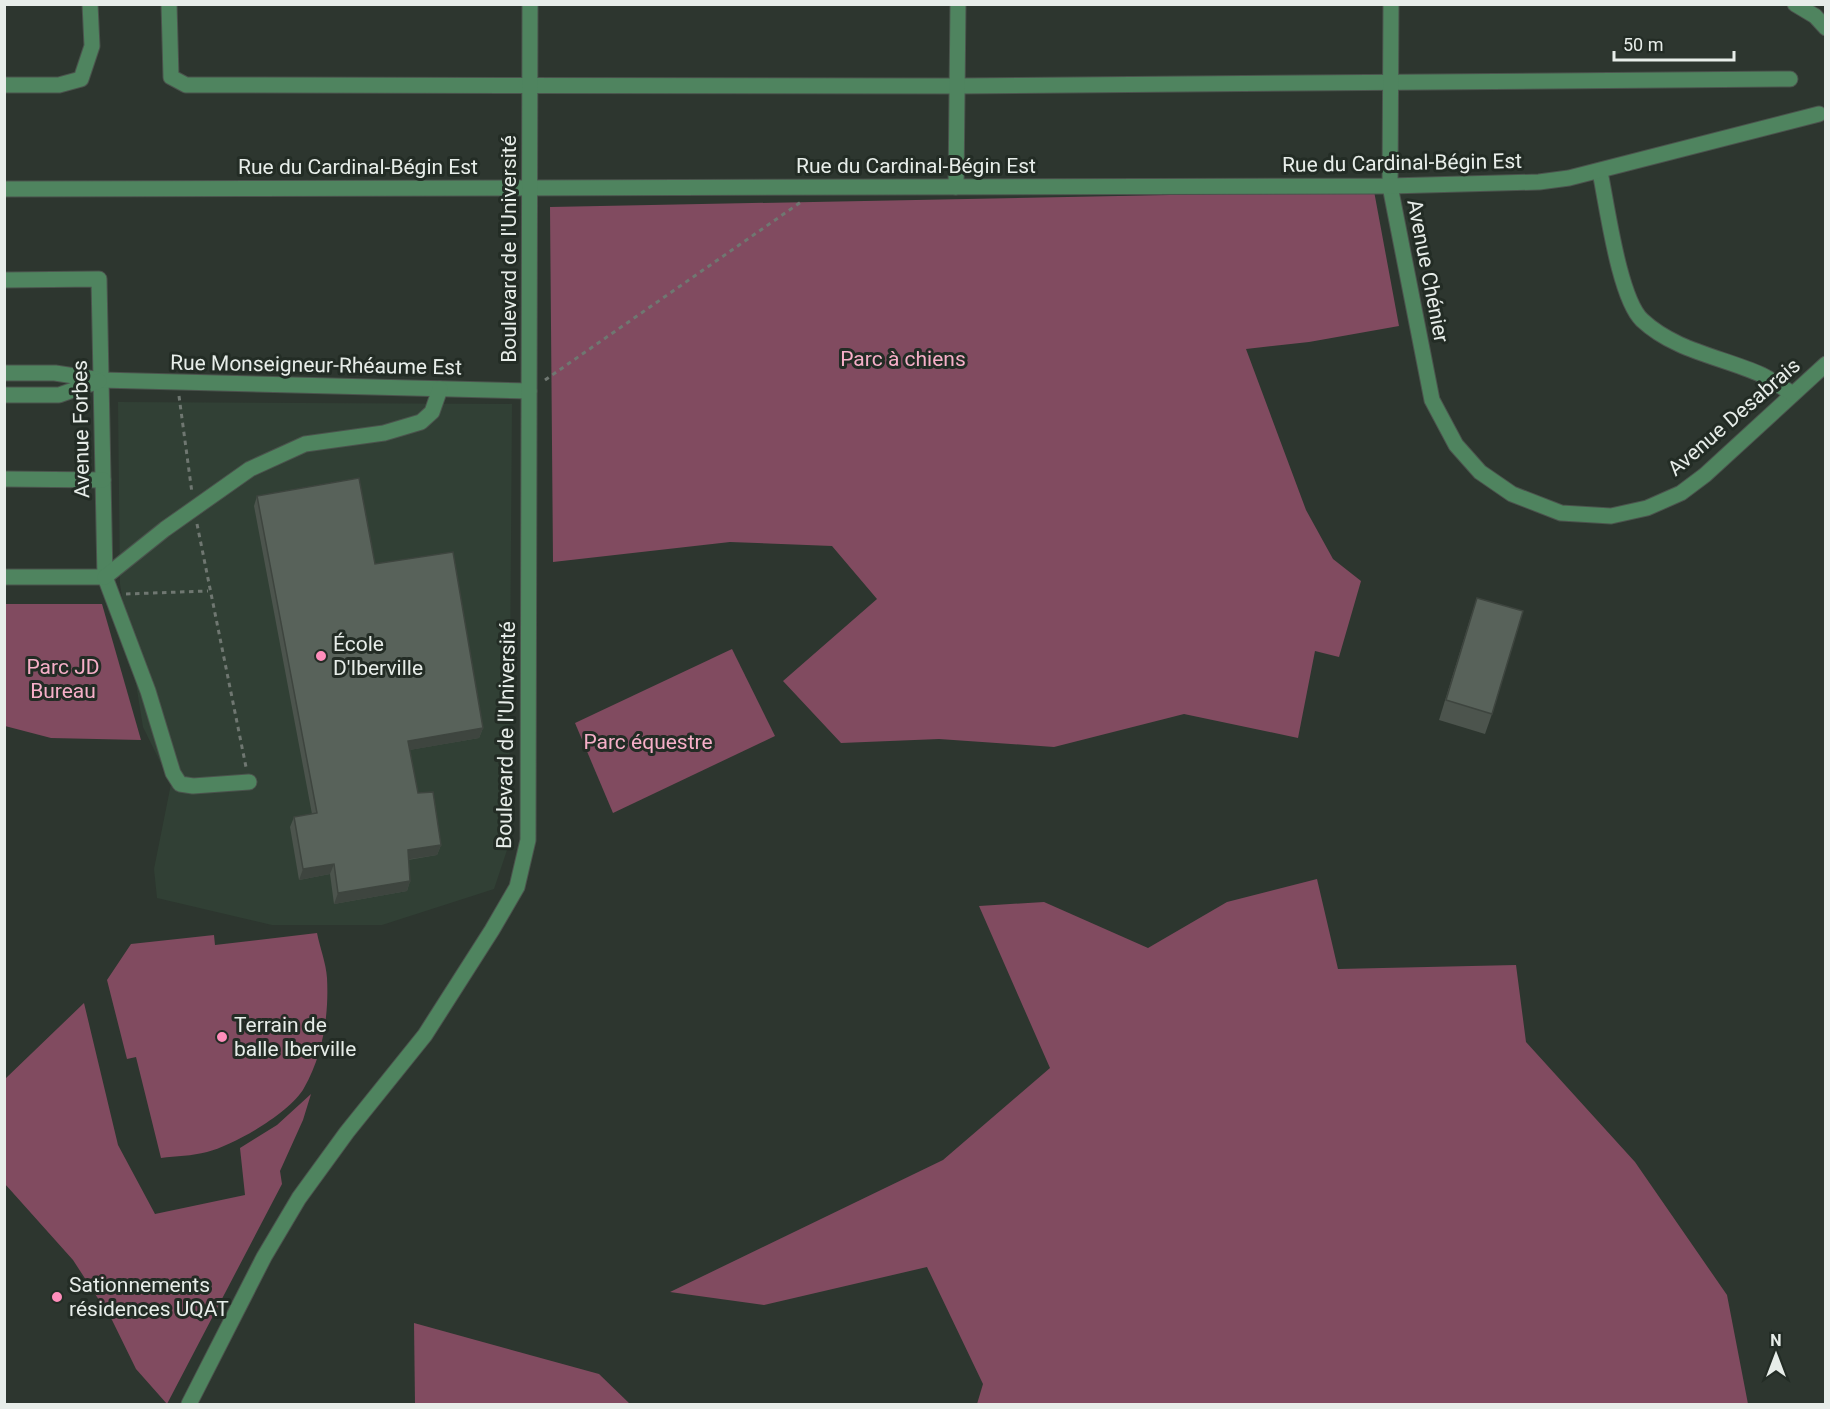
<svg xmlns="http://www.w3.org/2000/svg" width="1830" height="1409" viewBox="0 0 1830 1409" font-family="Roboto,sans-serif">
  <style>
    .built { fill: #314035 }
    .green { fill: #814b60 }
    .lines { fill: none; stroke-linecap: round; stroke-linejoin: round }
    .minor-casing { stroke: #4b534d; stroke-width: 17 }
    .path { stroke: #6f7771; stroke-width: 3; stroke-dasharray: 4.5 4.5; stroke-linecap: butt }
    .minor { stroke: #4f845f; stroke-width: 15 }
    .wall { fill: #4c544d }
    .shaded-wall { fill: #3e453f }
    .building { fill: #58625a; stroke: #3e453f; stroke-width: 1.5 }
    .poi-dot { fill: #ff8ebb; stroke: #232c25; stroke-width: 2 }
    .labels { text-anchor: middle; stroke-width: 6; stroke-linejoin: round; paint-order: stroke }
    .street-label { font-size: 21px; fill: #e7ede9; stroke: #232c25 }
    .park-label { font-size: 21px; fill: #f6afc8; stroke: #232c25 }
    .poi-label { font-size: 21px; fill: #e7ede9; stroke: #232c25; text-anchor: start }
  </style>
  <rect width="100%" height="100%" fill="#2d362f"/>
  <path class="built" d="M118,402L512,404L509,814L508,847L494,889L382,925H272L157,898L154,869L171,784L143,727L120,584Z"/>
  <g class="green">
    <path d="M1374,191L1399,326L1309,342L1246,349L1306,510L1333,559L1361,581L1339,657L1315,651L1298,738L1184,714L1054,747L939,739L841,743L783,681L877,599L832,546L730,542L553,562L550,207Z"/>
    <path d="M4,604H102L141,740L51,738L5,726Z"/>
    <path d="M732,649L775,736L613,813L575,723Z"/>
    <path d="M1317,879L1338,969L1516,965L1526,1042L1635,1162L1727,1295L1748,1404H977L983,1384L927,1267L764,1305L670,1292L943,1160L1050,1068L979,906L1044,902L1148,948L1227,902Z"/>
    <path d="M317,933C320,948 326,963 327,978C329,1015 323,1055 304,1088C290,1113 234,1145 207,1152C192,1156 176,1156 161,1158L136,1057L127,1059L107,980L131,944L214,935L215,945Z"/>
    <path d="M84,1003L118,1145L155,1214L245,1195L240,1148L277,1125L311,1094L303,1120L280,1171L282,1184L167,1404L136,1369L112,1320L73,1260L5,1184V1079Z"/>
    <path d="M414,1323L599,1374L630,1404H415Z"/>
  </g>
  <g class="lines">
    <g class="minor-casing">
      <g id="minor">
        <path d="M169,4L171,77L186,85L957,86L1790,79"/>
        <path d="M1391,4L1390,186L1432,400L1456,445L1480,472L1512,494L1561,513L1611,516L1647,508L1681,493L1705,475L1826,364"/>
        <path d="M1795,4L1815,16L1826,28"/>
        <path d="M4,85H59L81,79L92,46L90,4"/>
        <path d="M1600,172C1607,205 1619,298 1642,320C1675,351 1722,357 1762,375C1772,380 1783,388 1793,394"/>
        <path d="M956,187L958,4"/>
        <path d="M4,189L1390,186L1539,182L1569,178L1819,114"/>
        <path d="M4,280L99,279L105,577L148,691L173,773L180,784L193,786L249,782"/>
        <path d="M4,373H55L101,380L529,391"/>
        <path d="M4,395H59L99,381"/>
        <path d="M4,479L103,480"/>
        <path d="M4,577H105"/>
        <path d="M105,577L165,529L250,469L305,444L384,433L421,422L432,412L440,389"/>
        <path d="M189,1404L264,1257L299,1198L347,1132L425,1035L492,930L517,887L528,840L530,4"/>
      </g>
    </g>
    <g class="path">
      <path d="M545,380L801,202"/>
      <path d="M179,396L192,493"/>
      <path d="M197,524L246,767"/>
      <path d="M126,594L208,591"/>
    </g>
    <use href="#minor" class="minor"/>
  </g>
  <g class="wall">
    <path d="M257,496L375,564L483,728L479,738L409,750L418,793L441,845L437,855L408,860L410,881L407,891L334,904L330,874L299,880L290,827L294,817L312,814L254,506Z"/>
    <path d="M1477,598L1492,714L1485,734L1439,720L1470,619Z"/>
  </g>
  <g class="shaded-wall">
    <path d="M483,728L479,738L404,751L408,741Z"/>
    <path d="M441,845L437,855L404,860L408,850Z"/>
    <path d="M334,864L330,874L299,880L303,869Z"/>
    <path d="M410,881L407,891L334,904L338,893Z"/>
  </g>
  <g class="building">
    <path d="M359,478L375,564L453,552L483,728L408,741L418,793L433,792L441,845L408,850L410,881L338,893L334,864L303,869L294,817L317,813L257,496Z"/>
    <path d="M1477,598L1523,611L1492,714L1446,700Z"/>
  </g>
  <g class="poi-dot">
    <circle cx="321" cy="656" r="6"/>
    <circle cx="222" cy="1037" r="6"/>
    <circle cx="57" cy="1297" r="6"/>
  </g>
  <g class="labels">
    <g class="street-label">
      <text transform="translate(1402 163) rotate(-1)" y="7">Rue du Cardinal-Bégin Est</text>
      <text x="916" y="173">Rue du Cardinal-Bégin Est</text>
      <text x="358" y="174">Rue du Cardinal-Bégin Est</text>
      <text transform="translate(509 249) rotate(-90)" y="7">Boulevard de l'Université</text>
      <text transform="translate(1428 271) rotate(79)" y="7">Avenue Chénier</text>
      <text transform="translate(316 365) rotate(1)" y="7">Rue Monseigneur-Rhéaume Est</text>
      <text transform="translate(1734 417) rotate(-41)" y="7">Avenue Desabrais</text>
      <text transform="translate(81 429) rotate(-91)" y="7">Avenue Forbes</text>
      <text transform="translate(506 735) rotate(-89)" y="7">Boulevard de l'Université</text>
    </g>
    <g class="park-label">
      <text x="903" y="366">Parc à chiens</text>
      <text x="63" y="674">Parc JD<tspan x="63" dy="24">Bureau</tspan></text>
      <text x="648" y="749">Parc équestre</text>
    </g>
    <g class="poi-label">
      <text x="333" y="651">École<tspan x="333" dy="24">D'Iberville</tspan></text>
      <text x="234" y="1032">Terrain de<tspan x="234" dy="24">balle Iberville</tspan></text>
      <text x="69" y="1292">Sationnements<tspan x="69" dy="24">résidences UQAT</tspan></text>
    </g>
  </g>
  <rect width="1830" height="1409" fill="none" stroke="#e7ede9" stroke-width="12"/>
  <g transform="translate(1776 1355)" stroke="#232c25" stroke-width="4.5" paint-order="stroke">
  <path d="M0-4.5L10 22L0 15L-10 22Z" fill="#e7ede9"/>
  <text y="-9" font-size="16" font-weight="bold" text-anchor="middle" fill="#e7ede9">N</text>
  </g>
  <path d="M1614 51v9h120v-9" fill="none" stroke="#e7ede9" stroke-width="3"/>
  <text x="1623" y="51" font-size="18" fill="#e7ede9" stroke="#232c25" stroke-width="4.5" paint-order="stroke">50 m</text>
</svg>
